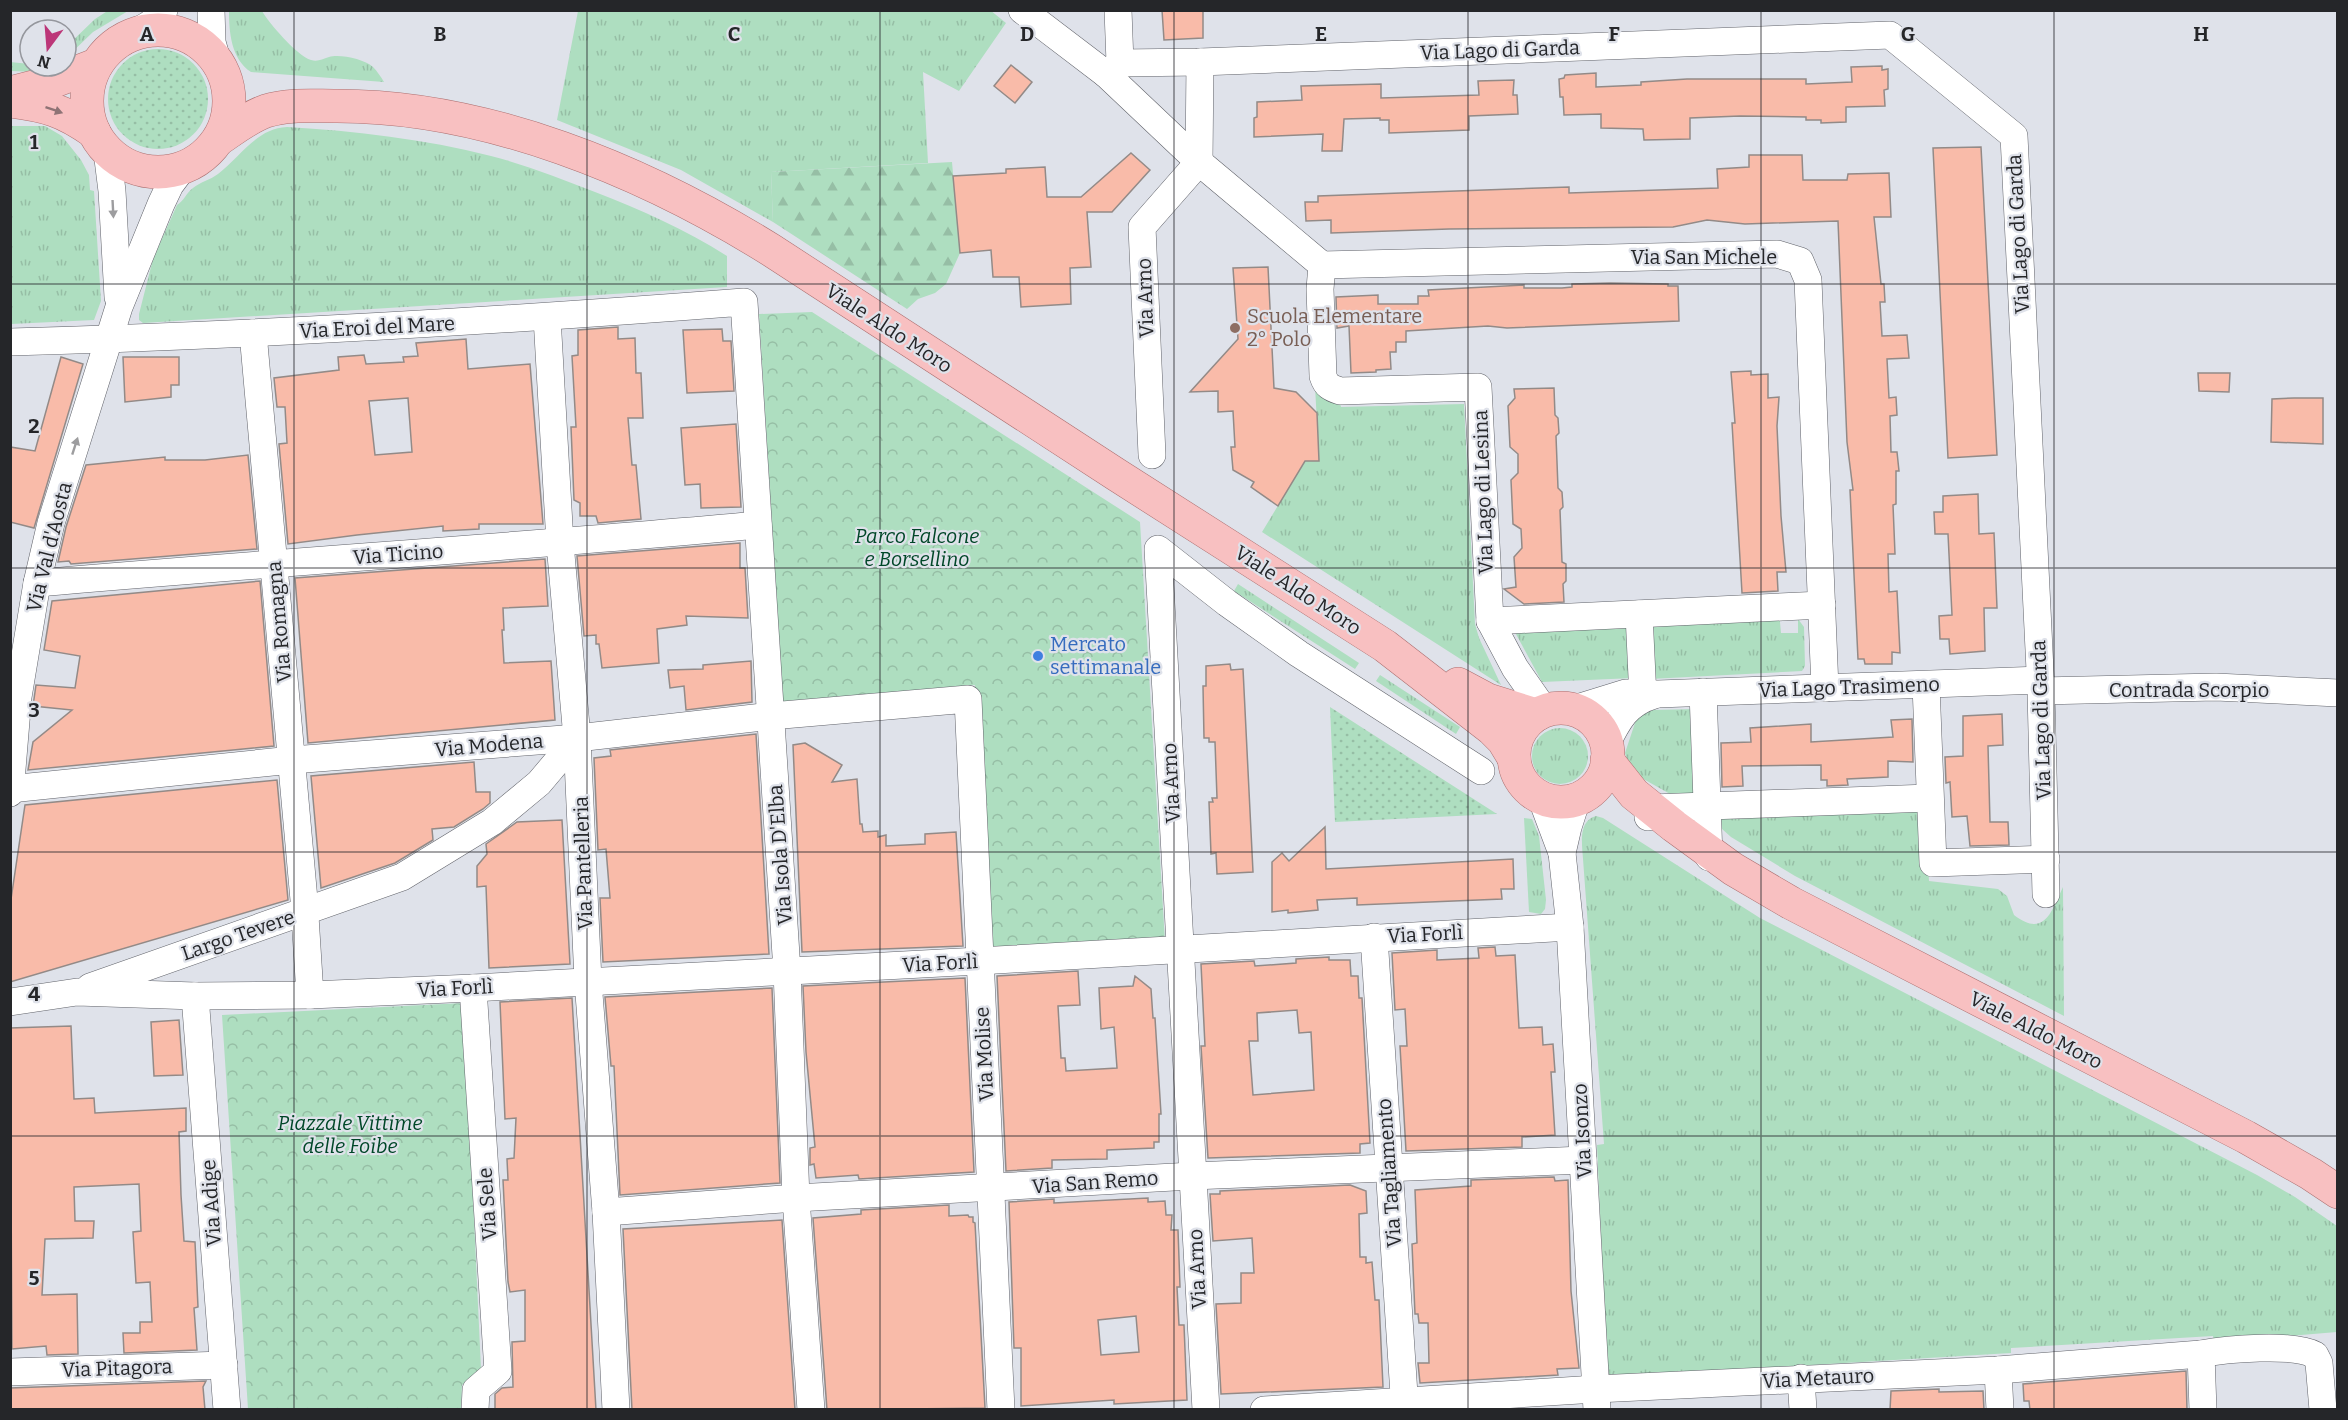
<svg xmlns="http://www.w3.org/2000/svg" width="2348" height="1420" viewBox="0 0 2348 1420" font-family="Bitter,serif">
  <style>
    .grass { fill: url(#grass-tufts) }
    .forest { fill: url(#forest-firs) }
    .park { fill: url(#park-crowns) }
    .garden { fill: url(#garden-dots) }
    .building { fill: #f9bba9; stroke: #938a87; stroke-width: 1.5; fill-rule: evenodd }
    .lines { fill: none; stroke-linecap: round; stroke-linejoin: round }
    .minor-casing { stroke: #61636a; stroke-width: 28 }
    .major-casing { stroke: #ac6f70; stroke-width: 34 }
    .minor { stroke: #fff; stroke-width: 27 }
    .major { stroke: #f8c0c1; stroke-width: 33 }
    .oneway { fill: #8e7375 }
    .oneway2 { fill: #9d9d9f }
    .grid { fill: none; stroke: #252629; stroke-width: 1.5; stroke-opacity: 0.55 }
    .education-dot { fill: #8d6e63; stroke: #dfe2ea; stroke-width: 2 }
    .shop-dot { fill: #3f7fe0; stroke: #dfe2ea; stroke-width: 2 }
    .labels { text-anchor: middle; stroke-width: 4.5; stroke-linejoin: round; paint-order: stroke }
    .street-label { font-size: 20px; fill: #252629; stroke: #dfe2ea }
    .education-label { font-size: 20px; fill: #785e54; stroke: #dfe2ea; text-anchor: start }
    .park-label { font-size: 20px; font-style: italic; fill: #004728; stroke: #dfe2ea }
    .shop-label { font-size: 20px; fill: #366cbe; stroke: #dfe2ea; text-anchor: start }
    .grid-label { font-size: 20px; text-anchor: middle; font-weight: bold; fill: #252629; stroke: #dfe2ea; stroke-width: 4.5; stroke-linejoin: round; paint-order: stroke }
  </style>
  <defs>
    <pattern id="grass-tufts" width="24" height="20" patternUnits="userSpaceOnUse" patternTransform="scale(1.5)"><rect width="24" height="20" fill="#aedec0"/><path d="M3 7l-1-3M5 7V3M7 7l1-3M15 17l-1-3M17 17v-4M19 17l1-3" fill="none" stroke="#96bea5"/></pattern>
    <pattern id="forest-firs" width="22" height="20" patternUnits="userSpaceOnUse" patternTransform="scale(1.5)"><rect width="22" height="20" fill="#aedec0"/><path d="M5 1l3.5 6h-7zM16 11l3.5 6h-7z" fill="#96bea5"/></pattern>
    <pattern id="park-crowns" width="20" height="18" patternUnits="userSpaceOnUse" patternTransform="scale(1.5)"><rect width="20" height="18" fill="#aedec0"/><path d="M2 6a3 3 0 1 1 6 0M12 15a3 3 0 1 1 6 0" fill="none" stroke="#96bea5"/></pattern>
    <pattern id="garden-dots" width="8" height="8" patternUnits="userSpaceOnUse" patternTransform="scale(1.5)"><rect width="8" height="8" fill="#aedec0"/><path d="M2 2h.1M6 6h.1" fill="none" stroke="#96bea5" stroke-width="1.8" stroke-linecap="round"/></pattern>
  </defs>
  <rect width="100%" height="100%" fill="#dfe2ea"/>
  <g class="grass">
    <path d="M109,10L128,11L93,32L66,58V47L95,19Z"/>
    <path d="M990,10L1006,23L959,91L923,72L928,163L771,172L773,222L681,170L557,120L578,11Z"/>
    <path d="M229,11H262C269,23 297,56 311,60C318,62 322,59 329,57C340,54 364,59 373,67C377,71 381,77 384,82L251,72C231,59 229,32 229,11Z"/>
    <path d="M10,62L30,64V66H54L34,72L11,71Z"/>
    <path d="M10,126H45L62,136L81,160L89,175L90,190L94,191L101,301L94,320L11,324Z"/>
    <path d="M287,127C356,131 424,139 491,156C526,165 561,179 595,192C641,210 685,229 727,256V287L143,323L139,320V314L153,259L177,205C184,201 186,193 193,188C200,182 210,180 218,174C240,157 257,128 287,127Z"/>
    <path d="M1315,386L1340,403L1341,407L1464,404L1475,624L1479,638L1501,685L1262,532L1305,461H1319Z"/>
    <path d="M1238,584L1359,663L1355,669L1234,591Z"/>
    <path d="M1779,611L1781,633H1798V619L1804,627L1805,666L1802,671L1650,679L1647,617Z"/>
    <path d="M1631,618L1634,678L1542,682L1510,623Z"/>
    <path d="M1380,675L1460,727L1456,734L1376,681Z"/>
    <path d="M1699,709L1703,803H1686L1631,772L1625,753L1636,720L1647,711L1653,710Z"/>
    <circle cx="1560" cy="756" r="28"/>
    <path d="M1924,803L1929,881L1998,889L2007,896L2014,915C2045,939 2052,910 2063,887L2064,1016L1795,876L1731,837L1713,821L1715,811Z"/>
    <path d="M1596,816L1603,818L1760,918L2257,1175L2295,1197L2337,1226V1332L2214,1342L2213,1336L2011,1348V1353L1613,1377L1607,1373L1597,1145L1604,1144L1583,859C1582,844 1578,821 1596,816Z"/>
    <path d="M1524,818L1532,819L1539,836L1546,900L1545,909L1541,914L1529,912Z"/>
  </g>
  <path class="forest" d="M952,162L960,253L946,284L935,293L918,299L907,309L773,222L771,172Z"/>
  <g class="park">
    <path d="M812,312L1140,522L1165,942L988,953L975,685L783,704L759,314Z"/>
    <path d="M464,1003L481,1369L462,1385L461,1409H248L222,1015Z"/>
  </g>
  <g class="garden">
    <circle cx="158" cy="99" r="50"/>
    <path d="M1330,707L1497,814L1335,822Z"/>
  </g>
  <g class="building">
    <path d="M1162,10H1203V38L1164,40Z"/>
    <path d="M1011,65L1032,82L1015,103L994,86Z"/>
    <path d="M1882,66V70L1888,69V89L1884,90L1885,106L1846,107V122L1821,123V120H1806V117L1740,116L1690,118V139L1644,140L1643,129L1601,128V114L1564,115L1563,97H1560L1559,79L1564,78L1565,75L1596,73V87L1641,85V82L1687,79H1806V84L1852,82L1851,67Z"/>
    <path d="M1514,80L1513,95H1517L1518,114L1469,116V130L1389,133V120H1380V118L1344,119L1342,151H1322L1323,134L1254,137V118L1257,117V102L1302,100L1301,86L1381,84V98L1479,95L1478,81Z"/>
    <path d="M1981,147L1997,455L1948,458L1933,148Z"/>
    <path d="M1131,153L1150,170L1112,212H1087L1091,267L1070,268L1071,304L1021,307L1019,277H993L991,250L960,253L953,176L1006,173V169L1045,167L1047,197H1081Z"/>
    <path d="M1749,155H1802L1803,180H1847L1848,174L1889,173L1891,217H1874L1881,284H1884L1885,302H1880L1882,336L1907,335L1909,358L1887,359L1889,398L1896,397L1897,415L1890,416L1891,452H1897L1899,471H1896V504L1893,505L1895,554H1888L1889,592L1897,591L1900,653L1892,652V664H1865L1864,659H1858L1850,490H1853L1847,442L1838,221L1745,224L1707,220L1673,227L1449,229L1331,233V220L1306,221L1305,202H1318V196L1569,187V193L1718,188L1717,169L1749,167Z"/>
    <path d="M1268,267L1274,388L1296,392L1317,413L1319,461H1305L1278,506L1251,487L1254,482L1233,470L1231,447H1235L1233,411L1218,412V391L1190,392L1238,339L1233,268Z"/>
    <path d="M1610,283L1668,284V286H1678L1679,321L1507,328L1488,326L1406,331V342H1396V352H1390L1391,369L1376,370V372L1351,373L1349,326L1337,328L1336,297L1378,295V304H1418V296H1429L1428,290L1524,285V288H1562L1572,287V284Z"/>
    <path d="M618,327V339L635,338L636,373H641L643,418H628L632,465H636L641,519L598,523L596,516H580V503L574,500L571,427H576L572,356L578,355V330Z"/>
    <path d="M722,329L723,341H731L734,391L687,393L683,330Z"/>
    <path d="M466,339L468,369L530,364L543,524H479V529L443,531V526L357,535L288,544L279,444L287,443L285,407H277L274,378L339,370L338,357L364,355L366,364L404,362L403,357L418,356L416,343ZM408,398L412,452L375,455L369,401Z"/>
    <path d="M61,357L83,364L34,528L10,522V447L35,451Z"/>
    <path d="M123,357H179V385H171V397L125,402Z"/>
    <path d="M1751,371V375L1768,374V398L1779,397L1777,426L1781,516L1786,572H1777L1778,591L1742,593L1732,423H1735L1731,372Z"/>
    <path d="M2198,373H2230L2229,392L2199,391Z"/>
    <path d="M1554,388L1555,415L1558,418L1559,433L1556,436L1558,488L1562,492L1563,507L1560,510L1562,562L1566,564V581L1563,584L1564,602L1524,604L1504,589L1516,587L1514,557L1522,548L1521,529L1513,524L1511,480L1518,473V454L1510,447L1508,406L1515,398L1514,389Z"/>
    <path d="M2294,398H2323V444L2271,442L2272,399Z"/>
    <path d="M736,424L741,507L701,508L700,484L685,485L681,428Z"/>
    <path d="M248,455L257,549L71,564L69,561L58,562L66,527L86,465L165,457V460H205Z"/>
    <path d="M1978,494L1979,534L1994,533L1997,608H1984L1985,651L1950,654L1949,639H1940L1939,616L1952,615L1948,534H1935L1934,512H1943V496Z"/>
    <path d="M740,543V568H745L748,618L686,616L687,625L657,629L659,663L602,668L599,644H596V635L584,636L577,556Z"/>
    <path d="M545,559L548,606L503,608L504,630H502L504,663L551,661L555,720L308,743L295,578Z"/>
    <path d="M260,581L274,746L28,770L33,742L72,710L33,706L36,685L75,688L80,656L44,650L52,601Z"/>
    <path d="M751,661L752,702L686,710L684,686L670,688L668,670L703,669V665Z"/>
    <path d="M1230,664L1231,670L1243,669L1253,872L1217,874L1216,853L1211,854L1209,802H1213L1212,798H1217L1215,742H1209V738H1204L1203,686H1206V666Z"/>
    <path d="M2002,714L2003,745L1988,746L1990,822H2008L2009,845L1970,846L1967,816L1952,817L1950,782L1946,783L1945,757L1963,756V716Z"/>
    <path d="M1912,719L1913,762L1888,761V777L1847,779L1848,785L1827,786V780H1821V765L1742,766L1743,786L1722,787L1721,743L1751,742L1750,728L1811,724V742L1893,737L1891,720Z"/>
    <path d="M756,734L769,954L603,962L600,898H610L606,849L598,850L594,758L611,756L610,750Z"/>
    <path d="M805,743L842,765L832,782L857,779L860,824H862L863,832L878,831V837L886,835V846L925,844V834L956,832L963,946L802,952L793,745Z"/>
    <path d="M474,762L476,792H490V803L483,809L454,827L432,829L433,840L395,863L321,888L311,776Z"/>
    <path d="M277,780L288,900L10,982V906L25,805Z"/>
    <path d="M562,820L570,964L489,968L486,886L477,887V866L487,854L486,844L517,822Z"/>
    <path d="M1325,827L1326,869L1513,859L1514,889H1501L1502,899L1357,905V898L1317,900L1318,910L1288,913V910L1272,912V862L1282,853L1289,861Z"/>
    <path d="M1495,947L1496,956L1515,955L1519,1028L1542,1027L1543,1045L1553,1044L1555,1072H1551L1555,1135L1522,1137V1147L1406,1151L1400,1046H1407L1405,1009L1395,1010L1392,953L1437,950V960L1479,958L1478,948Z"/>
    <path d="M1329,957V960H1350L1351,976H1358L1359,998H1362L1370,1143L1360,1144V1153L1208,1158L1201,1046H1205L1201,964L1254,961L1255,966L1296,963V959ZM1297,1010L1299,1033L1311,1032L1314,1090L1253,1095L1249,1041H1258L1257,1013Z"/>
    <path d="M1078,971L1080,1005L1058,1006L1061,1058H1065L1066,1071L1117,1068L1114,1027L1101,1029L1099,988L1133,986L1135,976L1151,989L1153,1018H1155L1161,1114H1159V1142H1154V1148L1107,1150V1159L1052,1160V1168L1006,1171L997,976Z"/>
    <path d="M965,978L974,1172L859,1179L858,1175L816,1178L814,1164L810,1165V1148L815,1147L806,1052L803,986Z"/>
    <path d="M772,988L780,1183L620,1195L614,1066H611L605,997Z"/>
    <path d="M572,998L596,1410H495V1394L502,1388L513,1387L512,1342L525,1341V1290L510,1292L508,1282L503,1180H508L507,1159L514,1158L516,1118L505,1119L500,1002Z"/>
    <path d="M179,1020L183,1075L154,1076L151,1022Z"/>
    <path d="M71,1026L74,1099L94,1098L95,1113L186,1108V1131L179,1132L181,1195L184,1241L195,1242L198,1307L194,1308L197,1350L124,1353L123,1333H140V1322H152L150,1282L136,1283L133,1232L141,1231L139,1184L74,1187L75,1221H94L93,1238L45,1239L42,1295L77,1294L78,1354L47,1355L46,1346L12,1349L10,1028Z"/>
    <path d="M1554,1177L1555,1181L1568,1180L1571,1291L1579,1368L1557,1369L1558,1375L1420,1383L1418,1363H1429L1428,1323H1419L1418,1314H1415L1412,1244L1417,1243L1415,1190L1471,1186V1180Z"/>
    <path d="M1350,1185L1366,1191L1367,1213L1359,1214L1360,1257H1366V1263L1372,1262L1375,1300H1379L1383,1387L1221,1394L1216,1304L1241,1303V1273H1254L1252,1238L1213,1241L1210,1194H1220V1191Z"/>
    <path d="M1148,1198V1202L1165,1201L1166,1215H1172L1171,1230H1178L1180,1287H1177L1179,1325H1184L1187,1400L1114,1404V1400L1021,1406V1348H1014L1009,1202L1054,1199V1203ZM1136,1316L1139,1352L1101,1355L1098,1320Z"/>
    <path d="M949,1205V1216L968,1215L969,1217H973V1222L975,1223L985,1408L827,1410L813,1218L861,1214V1210Z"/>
    <path d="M782,1220L795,1410H632L623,1229Z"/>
    <path d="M2186,1371L2187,1410H2030L2029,1401H2024L2023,1384Z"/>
    <path d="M206,1381L203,1387L205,1410H10V1388Z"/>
    <path d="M1939,1389V1392L1983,1391L1984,1410H1890L1891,1391Z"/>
  </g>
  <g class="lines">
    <g class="minor-casing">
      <g id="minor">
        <path d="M211,10L212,42L217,60"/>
        <path d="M1022,10L1106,74L1199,162L1322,265"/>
        <path d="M1118,10L1120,63"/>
        <path d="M133,34L150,24L164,10"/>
        <path d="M1106,74L1120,63L1200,62L1890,35L2014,136L2041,691L2046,894"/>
        <path d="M107,151L112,191L118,297"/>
        <path d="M1199,162L1200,62"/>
        <path d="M1322,265L1777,254L1800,261L1808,280L1825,688"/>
        <path d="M1322,265L1320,289L1323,376C1326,386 1331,388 1340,391L1478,387L1490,621L1515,668L1545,711"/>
        <path d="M547,317L560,543L577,738L588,981L606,1212L616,1410"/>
        <path d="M253,333L304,900L310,995"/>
        <path d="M10,342C255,335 500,321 744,302L787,971L796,1198L811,1410"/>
        <path d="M1152,455L1142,227L1199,162"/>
        <path d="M37,583C277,562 518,547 758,525"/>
        <path d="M1639,614L1643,698"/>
        <path d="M1490,621L1822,605"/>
        <path d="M1926,685L1933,863L2046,859"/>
        <path d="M2041,691L2216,687L2338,693"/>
        <path d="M1703,692L1709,857"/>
        <path d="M1571,710L1626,693L1658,694L2040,680"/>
        <path d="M1606,745C1618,720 1627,703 1654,695"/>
        <path d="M10,789L292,760L577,738L771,716L968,699L1001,1410"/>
        <path d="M10,793L18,697L37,583L51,523L119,307L161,204L170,185L182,169"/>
        <path d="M1541,797L1562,853"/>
        <path d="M1577,799L1568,827L1562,853L1570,927L1597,1410"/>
        <path d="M1648,817L1652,808L1929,798"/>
        <path d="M1374,937L1405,1410"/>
        <path d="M90,987L402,877L492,822L539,783L577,738"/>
        <path d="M473,988L498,1371L476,1390L475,1410"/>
        <path d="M195,996L227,1410"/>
        <path d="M10,1002L77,992L195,996L310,995L473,988L979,961L1570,927"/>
        <path d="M606,1212L796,1198L1192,1176L1583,1160"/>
        <path d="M2201,1354L2203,1410"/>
        <path d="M1998,1370L2000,1410"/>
        <path d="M10,1372L224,1365"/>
        <path d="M1801,1378L1803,1410"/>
        <path d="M1206,1410L1158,549L1227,603L1299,654L1481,771"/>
        <path d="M1264,1410L1596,1389L1998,1370L2201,1354C2226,1349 2294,1343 2315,1355L2319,1363L2323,1410"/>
      </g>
    </g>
    <g class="major-casing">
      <g id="major">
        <circle cx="158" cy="101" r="71"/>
        <path d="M10,93L49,83L96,65"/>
        <path d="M10,101C47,106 63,110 94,132"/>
        <path d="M219,139C234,129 249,117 266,111C288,104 312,106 334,106C486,105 644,171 771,250L1117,475L1385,646L1492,729L1503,740L1514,758"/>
        <path d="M1458,684L1488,700L1536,715"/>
        <circle cx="1561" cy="755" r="47"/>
        <path d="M1607,760L1634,794L1674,826L1733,869L1791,903L2246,1137L2311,1174L2338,1192"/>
      </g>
    </g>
    <use href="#minor" class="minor"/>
    <use href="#major" class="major"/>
  </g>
  <defs><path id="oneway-solid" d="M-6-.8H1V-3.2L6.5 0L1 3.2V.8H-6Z" transform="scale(1.5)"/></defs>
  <use class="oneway" href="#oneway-solid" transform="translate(54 110) rotate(19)"/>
  <g class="oneway2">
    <use href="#oneway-solid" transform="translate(113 209) rotate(87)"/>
    <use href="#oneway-solid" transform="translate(75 446) rotate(-72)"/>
  </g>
  <path class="grid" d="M294,10V1410M587,10V1410M880,10V1410M1174,10V1410M1468,10V1410M1761,10V1410M2054,10V1410M10,284H2338M10,568H2338M10,852H2338M10,1136H2338"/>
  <circle class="education-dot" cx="1235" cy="328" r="6"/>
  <circle class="shop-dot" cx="1038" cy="656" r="6"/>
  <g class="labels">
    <g class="street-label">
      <text transform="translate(1500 50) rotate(-2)" y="7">Via Lago di Garda</text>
      <text transform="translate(2018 234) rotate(-93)" y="7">Via Lago di Garda</text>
      <text x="1704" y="264">Via San Michele</text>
      <text transform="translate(1145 298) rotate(-92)" y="7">Via Arno</text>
      <text transform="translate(377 327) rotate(-3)" y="7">Via Eroi del Mare</text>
      <text transform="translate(889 328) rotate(33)" y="7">Viale Aldo Moro</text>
      <text transform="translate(1483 492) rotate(-92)" y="7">Via Lago di Lesina</text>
      <text transform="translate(49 547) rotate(-76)" y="7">Via Val d'Aosta</text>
      <text transform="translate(398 554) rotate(-4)" y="7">Via Ticino</text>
      <text transform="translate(1298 590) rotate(33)" y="7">Viale Aldo Moro</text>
      <text transform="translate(279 622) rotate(-95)" y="7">Via Romagna</text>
      <text transform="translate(1849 687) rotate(-2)" y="7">Via Lago Trasimeno</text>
      <text x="2189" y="697">Contrada Scorpio</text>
      <text transform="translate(2041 720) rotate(-92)" y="7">Via Lago di Garda</text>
      <text transform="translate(489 745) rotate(-5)" y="7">Via Modena</text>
      <text transform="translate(1171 783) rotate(-93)" y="7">Via Arno</text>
      <text transform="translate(780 855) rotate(-94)" y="7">Via Isola D'Elba</text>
      <text transform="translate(583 863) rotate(-92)" y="7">Via Pantelleria</text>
      <text transform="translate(1425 934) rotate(-3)" y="7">Via Forlì</text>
      <text transform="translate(238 935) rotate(-19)" y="7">Largo Tevere</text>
      <text transform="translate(940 963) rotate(-3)" y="7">Via Forlì</text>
      <text transform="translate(455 988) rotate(-3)" y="7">Via Forlì</text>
      <text transform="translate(2036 1030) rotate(27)" y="7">Viale Aldo Moro</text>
      <text transform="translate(984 1054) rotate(-93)" y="7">Via Molise</text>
      <text transform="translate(1582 1131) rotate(-93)" y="7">Via Isonzo</text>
      <text transform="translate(1389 1173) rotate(-94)" y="7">Via Tagliamento</text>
      <text transform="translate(1095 1182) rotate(-4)" y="7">Via San Remo</text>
      <text transform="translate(211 1203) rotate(-94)" y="7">Via Adige</text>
      <text transform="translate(487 1204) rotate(-94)" y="7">Via Sele</text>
      <text transform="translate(1197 1269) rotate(-93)" y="7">Via Arno</text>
      <text transform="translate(117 1368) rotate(-2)" y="7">Via Pitagora</text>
      <text transform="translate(1818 1378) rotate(-3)" y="7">Via Metauro</text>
    </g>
    <g class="education-label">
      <text x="1247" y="323">Scuola Elementare<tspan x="1247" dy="23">2° Polo</tspan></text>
    </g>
    <g class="park-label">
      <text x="917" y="543">Parco Falcone<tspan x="917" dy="23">e Borsellino</tspan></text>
      <text x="350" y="1130">Piazzale Vittime<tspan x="350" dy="23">delle Foibe</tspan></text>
    </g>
    <g class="shop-label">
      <text x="1050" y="651">Mercato<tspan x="1050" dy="23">settimanale</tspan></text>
    </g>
  </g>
  <g class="grid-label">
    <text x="147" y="41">A</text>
    <text x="440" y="41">B</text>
    <text x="734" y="41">C</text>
    <text x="1027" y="41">D</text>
    <text x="1321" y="41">E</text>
    <text x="1614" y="41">F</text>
    <text x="1908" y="41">G</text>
    <text x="2201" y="41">H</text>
    <text x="34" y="149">1</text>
    <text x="34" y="433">2</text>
    <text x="34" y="717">3</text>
    <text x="34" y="1001">4</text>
    <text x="34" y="1285">5</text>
  </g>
  <rect width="2348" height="1420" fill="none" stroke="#252629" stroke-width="24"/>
  <g transform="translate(48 48) rotate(196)"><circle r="28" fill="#dfe2ea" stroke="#95979d" stroke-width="1.5"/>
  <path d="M0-4.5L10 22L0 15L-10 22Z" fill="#bc3678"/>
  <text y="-9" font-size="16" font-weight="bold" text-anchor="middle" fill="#252629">N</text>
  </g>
</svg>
